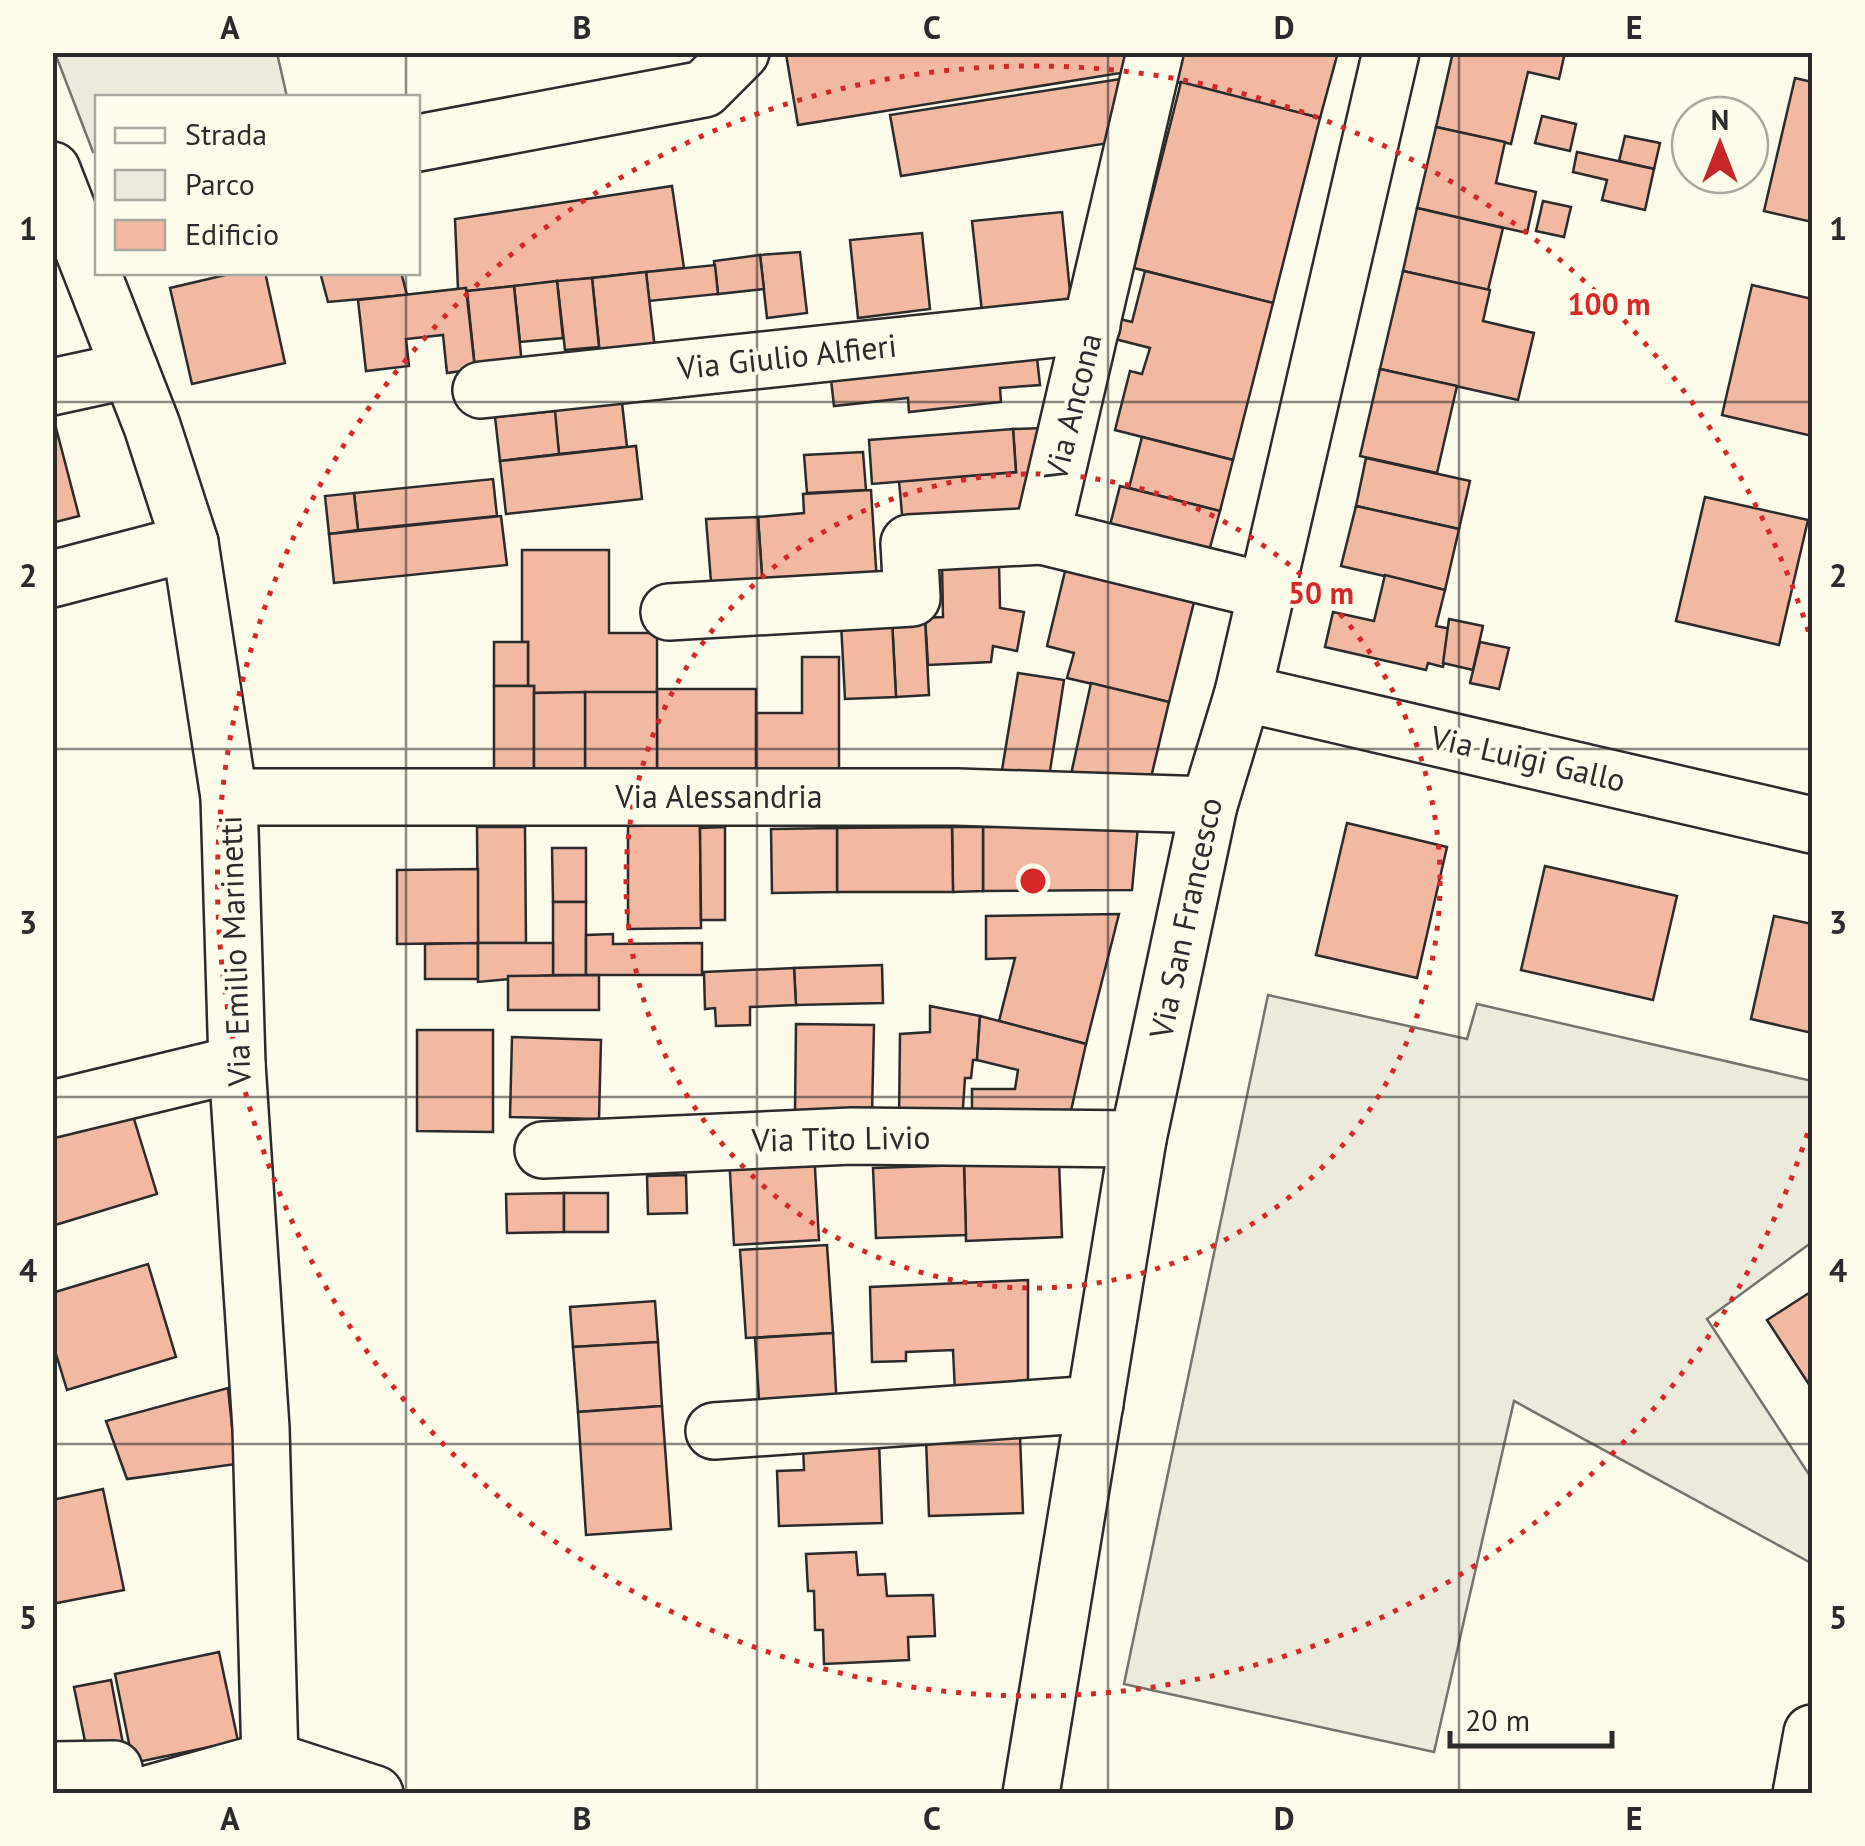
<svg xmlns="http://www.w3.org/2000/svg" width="1865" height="1846" viewBox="0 0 1865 1846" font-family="'PT Sans',sans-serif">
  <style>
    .green { fill: #ecebdb; stroke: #74746e; stroke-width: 2.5 }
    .building { fill: #f2b8a0; stroke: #2b2b2b; stroke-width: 2.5 }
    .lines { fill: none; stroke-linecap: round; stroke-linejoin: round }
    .minor-casing { stroke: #2b2b2b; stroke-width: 60 }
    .major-casing { stroke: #2b2b2b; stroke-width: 60 }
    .minor { stroke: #fdfbea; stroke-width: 55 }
    .major { stroke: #fdfbea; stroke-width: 55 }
    .grid { fill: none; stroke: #2b2b2b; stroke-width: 2.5; stroke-opacity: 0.55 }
    .ring { fill: none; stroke: #d62828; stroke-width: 5; stroke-dasharray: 5 10 }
    .labels { text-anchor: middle; stroke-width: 8; stroke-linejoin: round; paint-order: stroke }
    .street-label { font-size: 32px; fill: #2b2b2b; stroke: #fdfbea }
    .centre { fill: #d62828; stroke: #fdfbea; stroke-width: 5 }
    .ring-label { font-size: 30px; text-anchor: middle; font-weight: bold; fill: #d62828; stroke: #fdfbea; stroke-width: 8; stroke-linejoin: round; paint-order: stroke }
    .neatline { fill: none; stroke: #2b2b2b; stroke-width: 4 }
    .grid-label { font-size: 32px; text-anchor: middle; font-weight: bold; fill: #2b2b2b }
  </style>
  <rect width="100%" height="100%" fill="#fdfbea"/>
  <g class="green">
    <path d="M55,53H277L287,97L98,98L97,151L93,152Z"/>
    <path d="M1268,995L1467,1039L1477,1004L1812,1081V1242L1707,1319L1812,1479L1811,1563L1514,1401L1434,1752L1124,1684Z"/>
  </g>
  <g class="building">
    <path d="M797,52H1131L1127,72L798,125L786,54Z"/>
    <path d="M1180,52H1338L1320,118L1173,81Z"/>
    <path d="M1453,52H1565L1559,79L1528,72L1511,144L1436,127Z"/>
    <path d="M1127,78L1115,142L901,176L890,115Z"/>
    <path d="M1795,78L1812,82V222L1764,211Z"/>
    <path d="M1181,82L1320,118L1273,303L1134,268Z"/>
    <path d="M1542,116L1576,124L1570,151L1535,143Z"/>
    <path d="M1436,127L1505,142L1496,183L1536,192L1527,233L1417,208Z"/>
    <path d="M1625,136L1660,143L1654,169L1619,161Z"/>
    <path d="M1577,152L1654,169L1645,210L1602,200L1607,180L1573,172Z"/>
    <path d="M672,186L684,268L467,291L458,289L455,219Z"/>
    <path d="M1543,201L1571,207L1564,237L1536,231Z"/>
    <path d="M1417,208L1503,228L1488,290L1403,271Z"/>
    <path d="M1062,212L1071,302L982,312L972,221Z"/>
    <path d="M922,233L930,309L858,318L850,240Z"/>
    <path d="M800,252L807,313L767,318L760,255Z"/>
    <path d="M760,255L764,289L718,294L714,261Z"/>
    <path d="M715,265L718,294L649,301L646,272Z"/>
    <path d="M1145,271L1273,303L1233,460L1115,430L1130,371L1142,374L1150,348L1115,339L1120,319L1132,322Z"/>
    <path d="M1403,271L1490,290L1483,321L1534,333L1518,400L1380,369Z"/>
    <path d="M238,272H265L285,363L192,384L170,288Z"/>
    <path d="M320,272H401L407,295L328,302Z"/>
    <path d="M646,272L655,349L600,355L592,278Z"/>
    <path d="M592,278L599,347L565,350L557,281Z"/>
    <path d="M557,281L563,338L520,342L514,286Z"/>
    <path d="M1752,285L1812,299V436L1722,415Z"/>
    <path d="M514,286L522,365L475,369L467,291Z"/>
    <path d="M466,288L475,369L447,373L443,335L406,339L409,366L366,371L358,300Z"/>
    <path d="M1036,349L1040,385L1000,388L1001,402L909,412L908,398L834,406L830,371Z"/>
    <path d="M1380,369L1457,386L1437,473L1360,456Z"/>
    <path d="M621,394L627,447L559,454L553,401Z"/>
    <path d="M555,411L559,454L500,461L495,417Z"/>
    <path d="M55,424L79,516L52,523V425Z"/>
    <path d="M1042,428L1024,519L903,525L899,481L1016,472L1013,429Z"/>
    <path d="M1013,429L1016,472L872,484L869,440Z"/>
    <path d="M1142,437L1233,460L1220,511L1129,488Z"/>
    <path d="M636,446L642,499L506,514L500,461Z"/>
    <path d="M863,452L866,490L807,493L804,455Z"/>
    <path d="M1366,458L1470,481L1459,529L1356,506Z"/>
    <path d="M493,479L497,516L358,530L354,493Z"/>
    <path d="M1120,486L1220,511L1206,562L1107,537Z"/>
    <path d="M871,490L877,583L763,591L758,517L804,513L803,494Z"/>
    <path d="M354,493L358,530L329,534L325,496Z"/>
    <path d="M1705,497L1808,520L1779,645L1676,621Z"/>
    <path d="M1356,506L1459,529L1445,590L1341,566Z"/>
    <path d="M501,516L507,565L334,583L329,534Z"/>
    <path d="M758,517L763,591L712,594L706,519Z"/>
    <path d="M522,550H609V633H657V692L534,693V686H528V642H522Z"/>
    <path d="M999,562L1000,608L1024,612L1017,651L993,646L991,662L928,665L925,618L943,617L942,564Z"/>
    <path d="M1067,563L1196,594L1169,702L1067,678L1074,653L1047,646Z"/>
    <path d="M1385,575L1445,590L1436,626L1451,629L1443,667L1428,663L1426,670L1325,647L1333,612L1374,621Z"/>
    <path d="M925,618L929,695L896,697L892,620Z"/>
    <path d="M1449,619L1483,626L1473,670L1443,663Z"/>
    <path d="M892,620L896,697L845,699L841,623Z"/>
    <rect x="494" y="642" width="34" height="44"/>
    <path d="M1480,642L1509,648L1499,689L1470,683Z"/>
    <path d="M802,657H839V772H756V713H802Z"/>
    <path d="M1018,673L1064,680L1048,784L1001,776Z"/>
    <path d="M1091,683L1169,702L1149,786L1070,779Z"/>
    <rect x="494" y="686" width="40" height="86"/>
    <rect x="657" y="689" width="99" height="83"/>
    <rect x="585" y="692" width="72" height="80"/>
    <path d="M585,692V772H534V693Z"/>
    <path d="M1347,823L1447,847L1417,978L1316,955Z"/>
    <path d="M700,825L701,928L628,929V826Z"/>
    <path d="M1138,826L1132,890L983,891V827Z"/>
    <path d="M477,827H525L526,943H478Z"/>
    <path d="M725,827V920H701L700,828Z"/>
    <path d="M952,827H983V891L953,892Z"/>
    <path d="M952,827L953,892H837V828Z"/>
    <path d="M837,828V892L772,893L771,829Z"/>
    <path d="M552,848H586V902H553Z"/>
    <path d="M1545,866L1677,896L1653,1000L1521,970Z"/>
    <path d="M478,869V943L397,944V870Z"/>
    <rect x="553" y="902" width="33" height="73"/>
    <path d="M1119,914L1086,1044L999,1021L1015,958L986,959V916Z"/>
    <path d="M1774,916L1812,924V1033L1751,1019Z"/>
    <path d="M613,934V944L702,943V975H586V935Z"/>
    <path d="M478,943V979H425V944Z"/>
    <path d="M478,943H553V975L478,982Z"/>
    <path d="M882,965L883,1003L796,1005L794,968Z"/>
    <path d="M794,968L796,1005L750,1007V1025L716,1026L715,1008L705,1009L704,972Z"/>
    <path d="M599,975V1010H508V976Z"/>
    <path d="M930,1006L980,1016L977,1060H973L971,1078H965L962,1122L899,1121L900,1034L930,1032Z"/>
    <path d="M980,1016L1086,1044L1070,1115H972V1089H1015L1018,1070L977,1060Z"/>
    <path d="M796,1024L874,1025L872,1113L795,1111Z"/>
    <path d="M417,1030H493V1132L417,1131Z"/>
    <path d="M512,1037L601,1040L599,1119L510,1117Z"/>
    <path d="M130,1106L157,1194L52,1226V1129Z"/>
    <path d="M814,1150L819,1240L734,1245L729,1155Z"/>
    <path d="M1059,1162L1062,1237L966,1241L964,1165Z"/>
    <path d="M964,1165L966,1235L876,1238L873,1168Z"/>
    <path d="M686,1175L687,1213L648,1214L647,1176Z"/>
    <path d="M564,1193V1232L507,1233L506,1194Z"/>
    <rect x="564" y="1193" width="44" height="39"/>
    <path d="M827,1245L833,1333L746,1338L740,1250Z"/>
    <path d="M148,1264L176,1357L67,1390L52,1341V1293Z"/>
    <path d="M1028,1280V1385L955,1392L953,1350L906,1352V1361L872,1362L870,1287Z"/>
    <path d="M1812,1291V1389L1767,1320Z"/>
    <path d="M655,1301L658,1342L573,1347L570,1307Z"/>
    <path d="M833,1333L837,1410L760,1415L755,1338Z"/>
    <path d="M658,1342L662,1406L578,1412L573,1347Z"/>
    <path d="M228,1388L236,1464L127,1479L106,1421Z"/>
    <path d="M662,1406L671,1529L586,1535L578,1412Z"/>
    <path d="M1020,1436L1023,1513L929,1516L926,1440Z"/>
    <path d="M879,1441L882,1523L779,1526L777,1471L804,1470L803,1444Z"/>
    <path d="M103,1489L124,1590L52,1604V1500Z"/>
    <path d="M856,1552L858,1575L885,1574L887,1596L933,1595L935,1636L908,1637L909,1660L824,1664L823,1630H815L814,1591H808L806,1554Z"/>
    <path d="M219,1652L238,1741L133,1763L115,1674Z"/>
    <path d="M111,1680L124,1749L88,1756L74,1687Z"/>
  </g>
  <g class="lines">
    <g class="minor-casing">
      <g id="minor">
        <path d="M1155,52L1042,536L1266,591"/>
        <path d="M418,143L704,89L741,52"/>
        <path d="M52,170L152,426L190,543L229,797L237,1064L261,1428L270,1760"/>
        <path d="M52,387L130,370"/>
        <path d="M481,390L1092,325"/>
        <path d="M52,579L190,543"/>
        <path d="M669,612L912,598L909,543L1042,536"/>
        <path d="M1243,693L1812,825"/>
        <path d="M229,797H957L1209,805"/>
        <path d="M52,1109L237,1064"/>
        <path d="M543,1150L852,1136L1138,1139"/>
        <path d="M714,1431L1095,1404"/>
        <path d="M52,1770L114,1769L120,1794"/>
        <path d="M148,1794L270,1760L375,1794"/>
        <path d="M1801,1794L1812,1733"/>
      </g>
    </g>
    <g class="major-casing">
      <path id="major" d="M1031,1794L1138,1139L1209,805L1243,693L1391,52"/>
    </g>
    <use href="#minor" class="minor"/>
    <use href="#major" class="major"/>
  </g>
  <path class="grid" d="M406,52V98M757,52V1794M1108,52V1794M1459,52V1794M406,272V1794M52,402H1812M52,749H1812M52,1097H1812M52,1444H1812"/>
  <g class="ring">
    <circle cx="1033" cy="881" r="407"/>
    <path d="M1812 1119A815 815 0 1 1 1812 643"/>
  </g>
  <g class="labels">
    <g class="street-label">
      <text transform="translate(787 357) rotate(-6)" y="11">Via Giulio Alfieri</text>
      <text transform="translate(1073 407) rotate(-76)" y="11">Via Ancona</text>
      <text transform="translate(1528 759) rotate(13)" y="11">Via Luigi Gallo</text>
      <text x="719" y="808">Via Alessandria</text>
      <text transform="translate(1186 918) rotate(-78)" y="11">Via San Francesco</text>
      <text transform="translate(235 951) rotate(-92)" y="11">Via Emilio Marinetti</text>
      <text transform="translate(841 1139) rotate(-1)" y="11">Via Tito Livio</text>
    </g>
  </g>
  <circle cx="1033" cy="881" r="15" class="centre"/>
  <g class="ring-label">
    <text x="1609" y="315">100 m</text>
    <text x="1321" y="604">50 m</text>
  </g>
  <rect width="1865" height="1846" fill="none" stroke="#fdfbea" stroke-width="110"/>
  <rect x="95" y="95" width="325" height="180" fill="#fdfbea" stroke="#a9a89e" stroke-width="2.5"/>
  <rect x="115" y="128" width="50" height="15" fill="#fdfbea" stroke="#a9a89e" stroke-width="2.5"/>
  <text x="185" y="145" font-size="30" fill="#2b2b2b">Strada</text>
  <rect x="115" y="170" width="50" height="30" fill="#ecebdb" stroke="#a9a89e" stroke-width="2.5"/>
  <text x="185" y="195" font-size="30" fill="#2b2b2b">Parco</text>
  <rect x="115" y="220" width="50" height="30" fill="#f2b8a0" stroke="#a9a89e" stroke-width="2.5"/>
  <text x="185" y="245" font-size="30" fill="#2b2b2b">Edificio</text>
  <g transform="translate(1720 145)"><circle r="48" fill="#fdfbea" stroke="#a9a89e" stroke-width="2.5"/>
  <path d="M0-8L18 38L0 25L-18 38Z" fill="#c62828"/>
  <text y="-15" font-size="28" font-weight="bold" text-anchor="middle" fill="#2b2b2b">N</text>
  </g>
  <path d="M1450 1731v15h162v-15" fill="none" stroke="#2b2b2b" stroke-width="5"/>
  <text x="1465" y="1731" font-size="30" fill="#2b2b2b" stroke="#fdfbea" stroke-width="8" paint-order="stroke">20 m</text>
  <rect x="55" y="55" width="1755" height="1736" class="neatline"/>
  <g class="grid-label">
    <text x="230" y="39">A</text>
    <text x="582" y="39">B</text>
    <text x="932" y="39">C</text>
    <text x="1284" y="39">D</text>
    <text x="1634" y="39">E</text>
    <text x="28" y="240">1</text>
    <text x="1838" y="240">1</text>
    <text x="28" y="587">2</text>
    <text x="1838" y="587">2</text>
    <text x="28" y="934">3</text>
    <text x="1838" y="934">3</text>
    <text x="28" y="1282">4</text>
    <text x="1838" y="1282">4</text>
    <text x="28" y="1629">5</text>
    <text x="1838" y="1629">5</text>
    <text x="230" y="1830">A</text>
    <text x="582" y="1830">B</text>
    <text x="932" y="1830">C</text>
    <text x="1284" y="1830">D</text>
    <text x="1634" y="1830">E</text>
  </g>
</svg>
